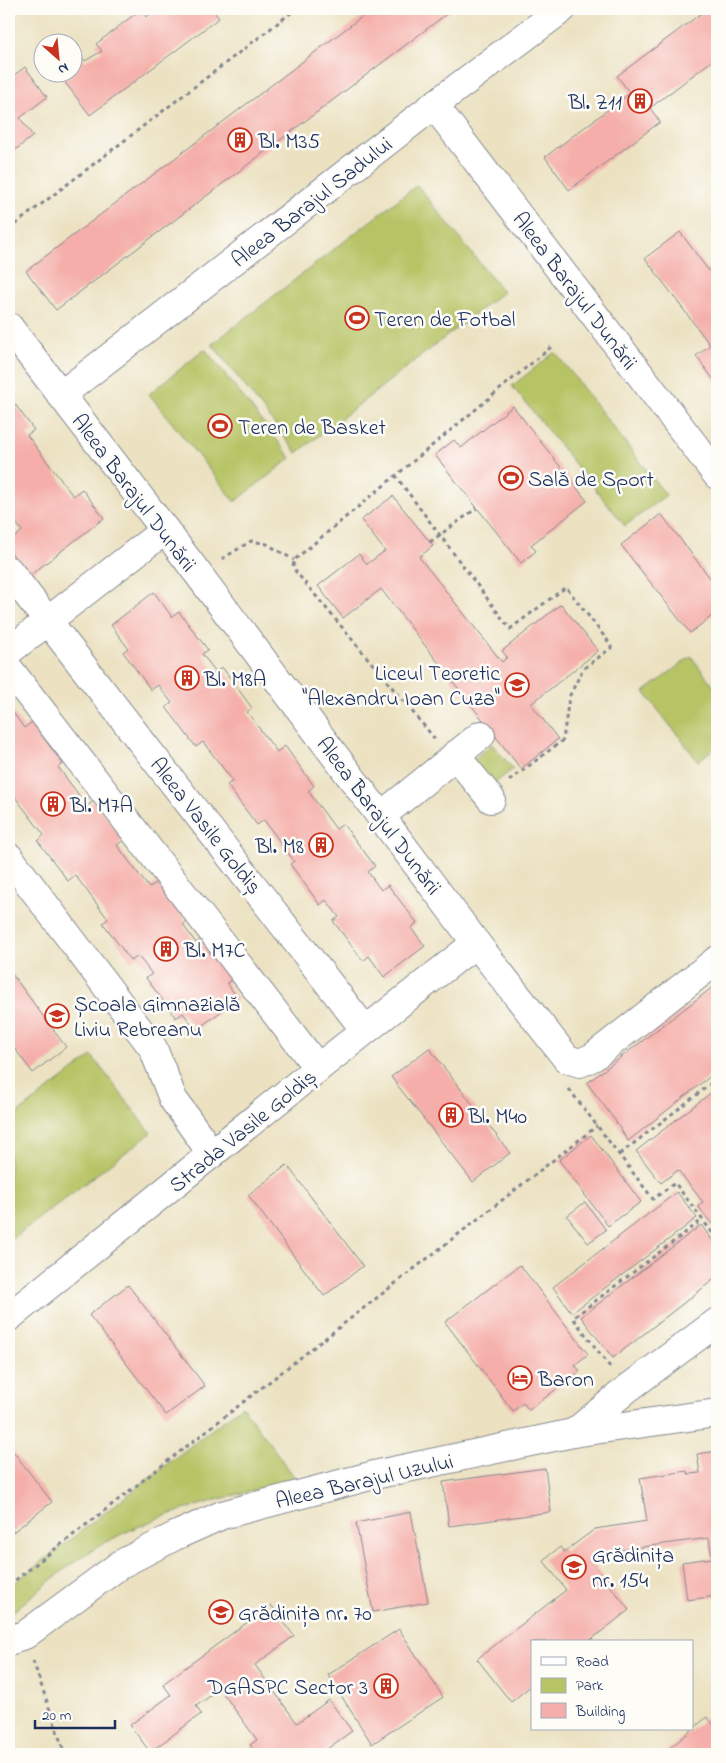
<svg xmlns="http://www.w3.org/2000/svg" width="726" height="1763" viewBox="0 0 726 1763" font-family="'Indie Flower',sans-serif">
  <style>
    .green { fill: #b7c466; stroke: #697a62 }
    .building { fill: #f5aea9 }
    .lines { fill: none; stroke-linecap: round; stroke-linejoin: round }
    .minor-casing { stroke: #848890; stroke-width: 30 }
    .path { stroke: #848890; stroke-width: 3; stroke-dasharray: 4 4; stroke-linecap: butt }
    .minor { stroke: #fff; stroke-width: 28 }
    .labels { text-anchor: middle; stroke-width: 5; stroke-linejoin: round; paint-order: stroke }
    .poi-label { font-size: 22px; fill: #1b2f5e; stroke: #fdfcf7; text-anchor: start }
    .street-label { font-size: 22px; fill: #1b2f5e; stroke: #fdfcf7 }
  </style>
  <rect width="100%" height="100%" fill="#fdfcf7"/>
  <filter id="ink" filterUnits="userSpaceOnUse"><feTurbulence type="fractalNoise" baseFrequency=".02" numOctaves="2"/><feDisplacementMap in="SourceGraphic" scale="10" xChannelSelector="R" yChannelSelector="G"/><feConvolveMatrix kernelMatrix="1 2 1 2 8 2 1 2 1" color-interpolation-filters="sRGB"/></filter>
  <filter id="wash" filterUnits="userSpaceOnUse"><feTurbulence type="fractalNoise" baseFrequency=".0096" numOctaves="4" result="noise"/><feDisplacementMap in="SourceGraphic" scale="20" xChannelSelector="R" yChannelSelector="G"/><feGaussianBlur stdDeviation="1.12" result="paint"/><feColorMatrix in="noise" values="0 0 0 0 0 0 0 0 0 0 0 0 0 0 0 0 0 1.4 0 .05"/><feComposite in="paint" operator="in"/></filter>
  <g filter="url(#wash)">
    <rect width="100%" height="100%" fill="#ece2c2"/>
    <g class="green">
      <path d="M417,185L503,292L297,453L212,344Z"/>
      <path d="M205,349L291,458L235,502L149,394Z"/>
      <path d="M555,352L666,495L625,526L512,386Z"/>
      <path d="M691,656L717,691V746L698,761L644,692Z"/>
      <path d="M492,744L513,769L487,789L467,765Z"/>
      <path d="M92,1056L151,1133L9,1241V1120Z"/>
      <path d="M242,1406L296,1479C226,1498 146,1514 85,1555C59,1572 35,1594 10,1614L9,1612V1587Z"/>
    </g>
    <g id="blocks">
      <g class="building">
        <path d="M158,9H212L219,18L90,115L57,72H72V59L79,54L85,61L102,51L96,44L140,10L146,17Z"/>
        <path d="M372,9H453L56,310L26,271Z"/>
        <path d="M707,9H709L717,20V57L650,108L660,122L569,190L545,157L630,93L617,76Z"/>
        <path d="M25,67L47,97L20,118L33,136L9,155V79Z"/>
        <path d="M680,232L717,282V384L696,356L710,345L645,258Z"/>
        <path d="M9,396L34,430L27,435L73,496L82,489L104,518L29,576L9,550V542L22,531L9,513Z"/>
        <path d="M513,406L587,501L531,545L536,551L521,563L435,455L454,440L461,448Z"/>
        <path d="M393,496L433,546L419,557L502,662L507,657L502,651L561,604L598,651L531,704L558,739L521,769L381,589L343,618L318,586L359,554L367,564L385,551L361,520Z"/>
        <path d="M661,514L717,587V612L690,633L621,545Z"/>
        <path d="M154,592L172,617L179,612L208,650L202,654L216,672L222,667L252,708L247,712L277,752L285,746L314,786L308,791L336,829L343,824L375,866L368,872L381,890L388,885L417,923L411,928L425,946L384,977L369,956L363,961L333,921L339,917L326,900L320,905L290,864L294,861L264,820L257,825L227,785L233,781L203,742L196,747L166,707L172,703L158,685L151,690L123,652L128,648L111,625Z"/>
        <path d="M9,707L24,728L32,722L63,764L58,767L87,806L94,801L124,840L117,845L149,888L157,882L187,922L183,925L196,943L202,938L233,979L227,983L238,999L196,1030L183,1013L176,1018L146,978L152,974L138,956L131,961L103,923L108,919L75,875L68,881L38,841L44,835L15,797L9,802Z"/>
        <path d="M9,970L66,1047L33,1073L9,1041Z"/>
        <path d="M713,987L717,993V1071L628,1141L614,1119L587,1083Z"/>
        <path d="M429,1048L510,1153L473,1182L391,1077Z"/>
        <path d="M717,1088V1231L698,1206L703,1202L678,1170L661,1183L636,1151Z"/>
        <path d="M591,1135L641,1202L608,1226L559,1160Z"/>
        <path d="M287,1165L363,1266L324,1296L248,1195Z"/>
        <path d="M677,1192L697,1218L572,1313L553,1287Z"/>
        <path d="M585,1202L606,1230L588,1243L567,1216Z"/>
        <path d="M701,1225L717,1246V1277L613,1358L581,1317Z"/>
        <path d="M520,1265L588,1354L575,1365L580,1371L529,1410L523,1403L513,1411L445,1322Z"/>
        <path d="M128,1285L205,1386L166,1415L89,1315Z"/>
        <path d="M9,1446L52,1502L13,1532L9,1526Z"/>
        <path d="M717,1451V1596L687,1600L682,1562L712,1558L709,1538L605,1552L592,1562L629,1610L588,1642H532V1685L511,1702L477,1659L566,1590L543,1560L560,1547L564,1552L595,1529L647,1521L640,1478L687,1471L688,1474L700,1473L697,1454Z"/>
        <path d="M545,1468L551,1512L449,1526L443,1482Z"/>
        <path d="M411,1512L428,1602L373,1612L356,1523Z"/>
        <path d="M271,1605L294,1636L255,1665L297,1723L329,1700L352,1731L320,1754H257L250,1745L257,1740L220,1689L196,1706L201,1714L150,1752L130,1725L171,1695L163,1684Z"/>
        <path d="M399,1629L443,1697L372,1744L328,1675Z"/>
        <path d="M707,1717L714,1725L717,1723V1754H663Z"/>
      </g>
    </g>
  </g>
  <g filter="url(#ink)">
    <use href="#blocks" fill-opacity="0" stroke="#848890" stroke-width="1"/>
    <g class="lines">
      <g class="minor-casing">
        <g id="minor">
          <path d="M434,105L717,475"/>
          <path d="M9,327L165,530L476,943L567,1059L580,1063L593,1057L717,960"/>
          <path d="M61,395L434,105L562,9"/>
          <path d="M9,571L365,1030"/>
          <path d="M9,651L165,530"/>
          <path d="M9,669L318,1068"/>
          <path d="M455,755L491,799"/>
          <path d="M381,816L481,735"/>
          <path d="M9,857L153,1048L173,1099L212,1154"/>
          <path d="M9,1317L318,1068L476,943"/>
          <path d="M574,1433L627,1389L717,1322"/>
          <path d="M9,1642L14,1638L25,1635L121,1564L175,1536L222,1515L374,1475L573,1433L717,1413"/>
        </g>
      </g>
      <g class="path">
        <path d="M9,229L296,9"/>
        <path d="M395,475L510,629L566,587L611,645V648L583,669L569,697L563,740L509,781"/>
        <path d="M430,542L477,508"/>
        <path d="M222,559L251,541L267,544L294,560"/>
        <path d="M435,739L296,572L293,567L294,560L551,347"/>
        <path d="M569,1089L653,1199L675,1183L717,1239"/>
        <path d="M620,1154L717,1079"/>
        <path d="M610,1367L573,1318L702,1220"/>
        <path d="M9,1585L597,1126"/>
        <path d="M33,1661L65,1754"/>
      </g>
      <use href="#minor" class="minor"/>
    </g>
  </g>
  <defs>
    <g id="building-ring" transform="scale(1.25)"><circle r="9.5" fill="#fdfcf7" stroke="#c8321e" stroke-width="1.5"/><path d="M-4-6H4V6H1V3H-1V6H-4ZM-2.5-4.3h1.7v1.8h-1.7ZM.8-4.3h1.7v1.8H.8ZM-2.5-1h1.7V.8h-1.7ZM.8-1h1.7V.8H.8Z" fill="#c8321e"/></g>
    <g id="stadium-ring" transform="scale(1.25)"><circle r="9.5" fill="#fdfcf7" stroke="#c8321e" stroke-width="1.5"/><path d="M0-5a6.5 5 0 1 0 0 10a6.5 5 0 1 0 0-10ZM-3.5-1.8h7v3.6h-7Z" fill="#c8321e"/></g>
    <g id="school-ring" transform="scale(1.25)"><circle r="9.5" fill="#fdfcf7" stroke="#c8321e" stroke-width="1.5"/><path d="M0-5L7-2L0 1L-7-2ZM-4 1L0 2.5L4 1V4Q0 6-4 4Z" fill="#c8321e"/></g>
    <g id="hotel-ring" transform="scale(1.25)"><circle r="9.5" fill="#fdfcf7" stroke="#c8321e" stroke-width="1.5"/><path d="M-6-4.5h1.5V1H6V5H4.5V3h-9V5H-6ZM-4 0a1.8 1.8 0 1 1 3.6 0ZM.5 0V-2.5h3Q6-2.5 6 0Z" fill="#c8321e"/></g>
  </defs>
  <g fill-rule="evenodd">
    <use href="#building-ring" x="640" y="101"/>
    <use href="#building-ring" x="240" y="140"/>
    <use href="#stadium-ring" x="357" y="318"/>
    <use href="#stadium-ring" x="220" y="426"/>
    <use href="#stadium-ring" x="511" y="478"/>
    <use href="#building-ring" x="187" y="678"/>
    <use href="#school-ring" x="517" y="685"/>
    <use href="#building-ring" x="53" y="804"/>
    <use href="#building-ring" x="321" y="845"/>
    <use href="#building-ring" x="166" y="949"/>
    <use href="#school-ring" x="57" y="1016"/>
    <use href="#building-ring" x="451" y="1115"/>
    <use href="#hotel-ring" x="520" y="1378"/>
    <use href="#school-ring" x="574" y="1567"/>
    <use href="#school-ring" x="221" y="1612"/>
    <use href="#building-ring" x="386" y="1686"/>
  </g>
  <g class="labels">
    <g class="poi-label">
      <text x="622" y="109" text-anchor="end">Bl. Z11</text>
      <text x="258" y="148">Bl. M35</text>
      <text x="374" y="326">Teren de Fotbal</text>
      <text x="238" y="434">Teren de Basket</text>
      <text x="528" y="486">Sală de Sport</text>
      <text x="500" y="680" text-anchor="end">Liceul Teoretic<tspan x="500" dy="25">"Alexandru Ioan Cuza"</tspan></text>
      <text x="204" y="686">Bl. M8A</text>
      <text x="70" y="812">Bl. M7A</text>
      <text x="304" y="853" text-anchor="end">Bl. M8</text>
      <text x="184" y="957">Bl. M7C</text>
      <text x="74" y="1011">Școala Gimnazială<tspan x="74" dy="25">Liviu Rebreanu</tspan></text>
      <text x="468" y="1123">Bl. M40</text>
      <text x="538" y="1386">Baron</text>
      <text x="592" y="1562">Grădinița<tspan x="592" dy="25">nr. 154</tspan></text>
      <text x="238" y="1620">Grădinița nr. 70</text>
      <text x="368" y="1694" text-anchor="end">DGASPC Sector 3</text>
    </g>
    <g class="street-label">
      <text transform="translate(311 201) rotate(-38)" y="8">Aleea Barajul Sadului</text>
      <text transform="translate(576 290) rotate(53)" y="8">Aleea Barajul Dunării</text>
      <text transform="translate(135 492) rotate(53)" y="8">Aleea Barajul Dunării</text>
      <text transform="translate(380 815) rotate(53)" y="8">Aleea Barajul Dunării</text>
      <text transform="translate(207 825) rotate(52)" y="8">Aleea Vasile Goldiș</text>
      <text transform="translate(242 1130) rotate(-39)" y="8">Strada Vasile Goldiș</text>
      <text transform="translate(364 1480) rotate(-13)" y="8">Aleea Barajul Uzului</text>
    </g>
  </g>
  <rect width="726" height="1763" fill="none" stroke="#fdfcf7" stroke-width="30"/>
  <rect x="531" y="1640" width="162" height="90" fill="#fdfcf7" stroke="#a3aaba"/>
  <rect x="541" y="1657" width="25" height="8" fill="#ffffff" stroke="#a3aaba"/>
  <text x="576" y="1666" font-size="15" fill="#1b2f5e">Road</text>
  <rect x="541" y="1678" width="25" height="15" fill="#b7c466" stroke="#a3aaba"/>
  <text x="576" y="1690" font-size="15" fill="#1b2f5e">Park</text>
  <rect x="541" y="1703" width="25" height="15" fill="#f5aea9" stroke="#a3aaba"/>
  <text x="576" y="1716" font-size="15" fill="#1b2f5e">Building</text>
  <g transform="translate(58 58) rotate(153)"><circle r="24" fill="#fdfcf7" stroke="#a3aaba"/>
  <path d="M0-4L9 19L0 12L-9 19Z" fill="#c8321e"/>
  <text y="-8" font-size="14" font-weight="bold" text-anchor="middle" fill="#1b2f5e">N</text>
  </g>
  <path d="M35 1720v8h80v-8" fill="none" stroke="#1b2f5e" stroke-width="2.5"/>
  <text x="42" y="1720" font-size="15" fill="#1b2f5e" stroke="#fdfcf7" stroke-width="4" paint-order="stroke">20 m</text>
</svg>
